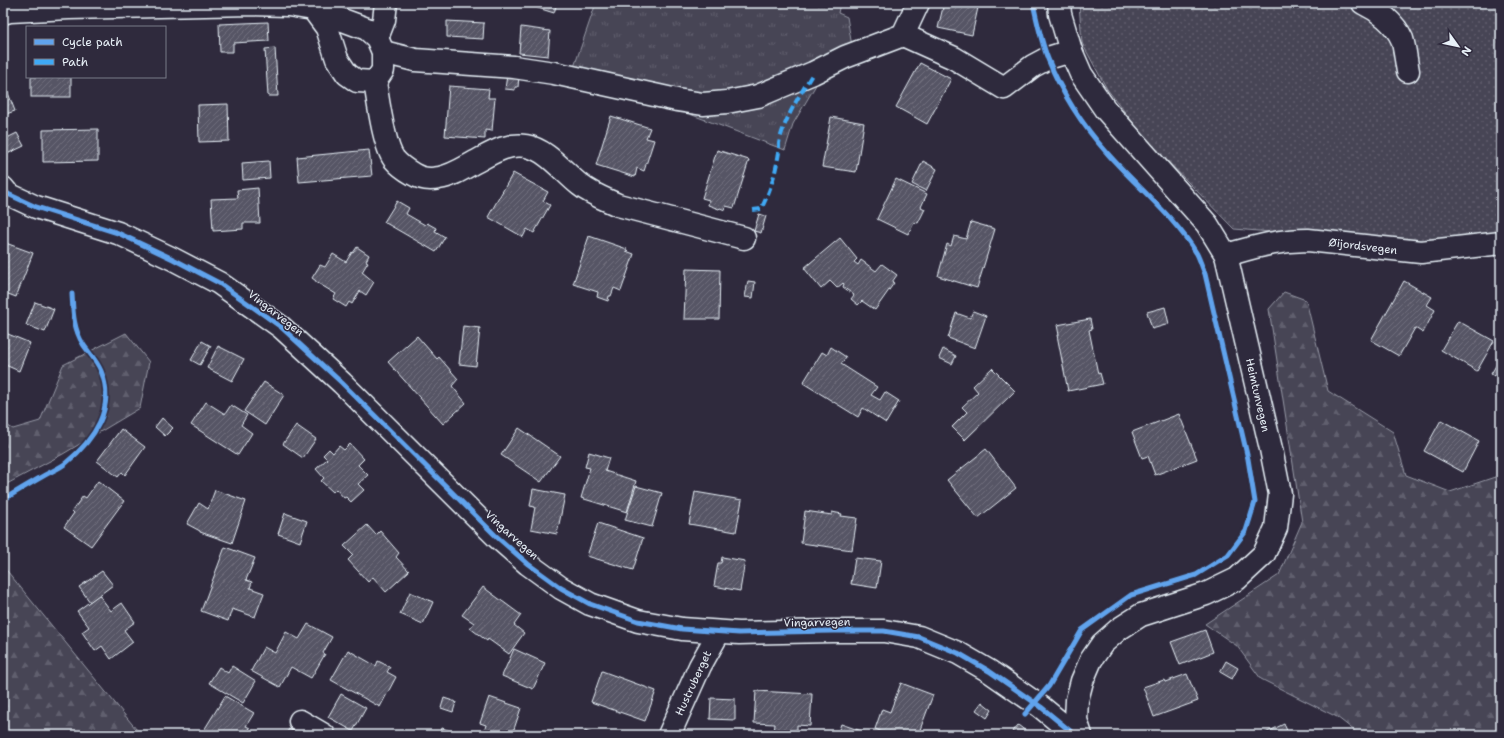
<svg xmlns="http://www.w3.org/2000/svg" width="1504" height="738" viewBox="0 0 1504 738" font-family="'Shantell Sans',sans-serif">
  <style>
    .grass { fill: url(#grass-dots); stroke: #979aa6 }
    .forest { fill: url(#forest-firs); stroke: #979aa6 }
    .park { fill: url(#park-tufts); stroke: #979aa6 }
    .building { fill: url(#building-hatch); stroke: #e8f1f8 }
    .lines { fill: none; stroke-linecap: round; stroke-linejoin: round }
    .minor-casing { stroke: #e8f1f8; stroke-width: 25 }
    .minor { stroke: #2f2a3d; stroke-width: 22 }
    .quiet { stroke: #3fa9f5; stroke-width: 4; stroke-dasharray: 8 4; stroke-linecap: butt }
    .cycleway-casing { stroke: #2f2a3d; stroke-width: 8 }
    .cycleway { stroke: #60a3ed; stroke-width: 5 }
    .labels { text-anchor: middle; stroke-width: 3; stroke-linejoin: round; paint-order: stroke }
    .street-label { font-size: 11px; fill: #e8f1f8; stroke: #2f2a3d }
  </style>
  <defs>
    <pattern id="grass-dots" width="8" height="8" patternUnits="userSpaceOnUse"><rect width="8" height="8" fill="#464455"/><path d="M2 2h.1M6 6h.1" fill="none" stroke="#615f6e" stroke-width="1.8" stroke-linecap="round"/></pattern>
    <pattern id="forest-firs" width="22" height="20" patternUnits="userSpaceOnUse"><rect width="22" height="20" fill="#464455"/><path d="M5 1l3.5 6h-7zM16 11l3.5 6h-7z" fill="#615f6e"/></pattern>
    <pattern id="park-tufts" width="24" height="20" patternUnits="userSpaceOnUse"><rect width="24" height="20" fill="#464455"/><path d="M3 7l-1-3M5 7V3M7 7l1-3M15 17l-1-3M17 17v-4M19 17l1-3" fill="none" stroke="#615f6e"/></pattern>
    <pattern id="building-hatch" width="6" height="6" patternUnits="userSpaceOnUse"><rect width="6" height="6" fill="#575565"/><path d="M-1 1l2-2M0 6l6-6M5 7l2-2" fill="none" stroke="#6f6e7c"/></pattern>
  </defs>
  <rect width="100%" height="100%" fill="#2f2a3d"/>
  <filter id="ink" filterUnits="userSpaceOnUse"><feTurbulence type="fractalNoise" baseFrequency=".025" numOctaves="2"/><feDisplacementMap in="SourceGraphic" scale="8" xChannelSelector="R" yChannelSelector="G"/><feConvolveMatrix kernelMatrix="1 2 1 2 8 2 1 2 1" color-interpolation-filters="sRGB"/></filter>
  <g filter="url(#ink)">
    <path class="grass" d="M1079,3H1501V235L1418,244L1234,229L1145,138L1107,89L1082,43Z"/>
    <g class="forest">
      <path d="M1284,292L1306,300L1328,391L1393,432L1406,475L1450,492L1501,475V613L1499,615L1501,616V735H1360L1337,717L1261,679L1237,646L1205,624L1279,575L1302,522L1269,309Z"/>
      <path d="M126,333L149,362L140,408L63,454L3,486V423L13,429L40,421L63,365Z"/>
      <path d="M3,566L141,735H3Z"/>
    </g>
    <path class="park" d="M596,3H840L838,13L847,17L852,46L820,78L793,124L785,150L687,113L586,89L573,70Z"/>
    <g class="building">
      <path d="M522,3H557L554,13Z"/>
      <path d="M944,3H979L972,35L938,28Z"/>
      <path d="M447,21L484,23L483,39L447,37Z"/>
      <path d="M268,22L269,41L233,43V52H220L219,24Z"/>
      <path d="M521,27L550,31L548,56L519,53Z"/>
      <path d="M275,48L278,96H268L265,49Z"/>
      <path d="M920,63L951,79L927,124L896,107Z"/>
      <path d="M507,75L519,76L518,87H515V90L505,89Z"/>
      <rect x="31" y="77" width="40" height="20"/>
      <path d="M3,80L15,111L3,115Z"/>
      <path d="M449,86L489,89L488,98H495L492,131L485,130V139L445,136Z"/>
      <path d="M228,104L229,141L199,142L198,105Z"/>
      <path d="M611,116L650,128L646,138L654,140L644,171L637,168L635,177L596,165Z"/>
      <path d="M831,117L864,123L856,172L822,167Z"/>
      <path d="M98,129V161L43,162V130Z"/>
      <path d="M17,133L24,146L7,154L3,146V140Z"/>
      <path d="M369,150L372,176L299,182L297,157Z"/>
      <path d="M717,150L749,160L734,208L726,206L725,210L720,208L719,209L708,205L709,200L702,198Z"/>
      <path d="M269,161L270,178L243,180L242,163Z"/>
      <path d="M923,161L937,169L926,191L912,184Z"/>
      <path d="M513,173L548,192L543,201L550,205L534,233L527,229L523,237L488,217Z"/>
      <path d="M896,179L927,194L921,207L925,209L918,223L914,222L908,234L877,219Z"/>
      <path d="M258,188L260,223H243V229L213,231L211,199L238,198L237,190Z"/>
      <path d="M397,201L409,208L406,214L425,225L427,223L436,228L435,231L445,237L436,252L384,222Z"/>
      <path d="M759,214L766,216L761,233L754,231Z"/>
      <path d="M971,222L995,229L977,288L938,276L947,244L951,246L954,236L966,239Z"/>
      <path d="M589,236L627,249L626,251L634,254L621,291L614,288L611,296H609L608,301L597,297L598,292L573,284Z"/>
      <path d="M840,238L857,259L854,262L858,265L861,260L876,271L882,264L897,275L892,282L894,283L875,310L862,301L858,305L851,299L854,295L843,287L844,284L843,283L837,288L830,281L821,289L804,268Z"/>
      <path d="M3,242L33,253L16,297L3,292Z"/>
      <path d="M357,247L369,255L366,261L368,262L362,272L374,282L366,295L360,291L352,304L349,302L346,307L333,299L336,294L316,282V281L312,278L320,265L325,267L333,254L346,262L352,252L353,253Z"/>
      <path d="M686,269L720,270L719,319H684Z"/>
      <path d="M748,281L755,282L753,298L745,297Z"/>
      <path d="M1404,281L1432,297L1427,305L1435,310L1423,333L1415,328L1399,356L1371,340Z"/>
      <path d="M35,302L54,309L45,332L26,325Z"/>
      <path d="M1165,307L1169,324L1152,329L1147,312Z"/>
      <path d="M973,311L986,316L975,348L948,338L956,313L970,318Z"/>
      <path d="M1090,319L1092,329L1089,330L1098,374L1100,373L1103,384L1068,391L1057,335H1059L1057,325Z"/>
      <path d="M1458,321L1494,341L1477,371L1441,350Z"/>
      <path d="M463,326L480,328L476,366L459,364Z"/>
      <path d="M3,332L30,343L19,371L3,364Z"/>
      <path d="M417,336L437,359L439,357L458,379L452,386L466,403L443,424L388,362Z"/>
      <path d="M202,341L211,346L200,365L191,360Z"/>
      <path d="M218,346L244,359L232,381L207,368Z"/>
      <path d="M831,347L846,357L841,364L877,387L871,395L880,400L885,392L899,401L886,423L863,408L858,417L803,383L822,352L827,355Z"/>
      <path d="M943,349L956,356L952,364L939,358Z"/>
      <path d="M1498,362L1501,364V380L1491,374Z"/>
      <path d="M992,368L1015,391L965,440L952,427L967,412L962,407L978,392L973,386Z"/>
      <path d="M264,382L284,395L265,425L244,411Z"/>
      <path d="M206,402L225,414L231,405L247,415L241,425L252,433L238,455L191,425Z"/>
      <path d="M1179,414L1197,459L1155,475L1148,456L1142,458L1132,432Z"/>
      <path d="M162,418L173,428L165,436L155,427Z"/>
      <path d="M1441,420L1479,441L1463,472L1424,451Z"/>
      <path d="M296,425L316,439L303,458L283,444Z"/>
      <path d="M519,428L560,456L541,482L501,455Z"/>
      <path d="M121,429L145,447L125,475L122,472L118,477L97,461Z"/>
      <path d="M350,444L364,459L358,465L368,475L358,484L364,490L351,502L346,497L344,498L336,489L333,492L321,481L324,478L316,469L327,459L323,455L329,449L333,453L339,446L344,450Z"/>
      <path d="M986,449L1016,488L978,518L947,480Z"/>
      <path d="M589,452L609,458L605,471L636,481L627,512L581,498L590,468L585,467Z"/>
      <path d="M98,481L124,501L91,546L64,527L74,513L72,511L83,496L86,498Z"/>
      <path d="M636,486L662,493L652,527L625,520Z"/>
      <path d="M533,489L565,495L557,534L531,529L535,507L530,506Z"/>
      <path d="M215,490L246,501L232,543L200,532V531L187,524L199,503L208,509Z"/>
      <path d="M695,492L742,500L736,532L689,524Z"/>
      <path d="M805,511L832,515V512L842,514L841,516L857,518L852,550L801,543Z"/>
      <path d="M285,513L307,521L300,542L278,534Z"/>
      <path d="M598,523L643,538L633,570L587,556Z"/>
      <path d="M367,525L376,535L380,531L399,553L396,557L409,571L386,592L373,577L368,582L348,560L353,555L344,546Z"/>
      <path d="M225,547L255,558L246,580L252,582L250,588L264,593L255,617L232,609L228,621L201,611Z"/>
      <path d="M722,557L745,561L740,591L714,586L718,563H721Z"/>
      <path d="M855,558L881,561L877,588L851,584Z"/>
      <path d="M102,571L113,585L90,602L79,587Z"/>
      <path d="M483,587L521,615L514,625L524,633L509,654L488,639L487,641L470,628L474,623L462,615Z"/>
      <path d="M410,592L433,602L423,624L400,614Z"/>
      <path d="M99,595L111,611L122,603L135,622L124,630L133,642L111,659L102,646L95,651L82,632L89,627L77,611Z"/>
      <path d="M308,624L332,637L323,653L325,654L311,678L291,667L280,687L251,671L264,647L275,653L286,632L299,639Z"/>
      <path d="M1205,630L1213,652L1180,665L1171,642Z"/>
      <path d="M514,649L545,663L533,689L502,676Z"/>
      <path d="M348,650L376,666L378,661L390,667L387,672L396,677L380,707L331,680Z"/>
      <path d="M1226,661L1238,668L1232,679L1220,672Z"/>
      <path d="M232,666L256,681L243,703L209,683L219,667L228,673Z"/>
      <path d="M602,671L656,691L645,721L591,702Z"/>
      <path d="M1187,674L1198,701L1154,717L1143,687L1164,680L1165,682Z"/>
      <path d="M901,683L933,695L918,735H885L882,734L883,732L875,729L882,709L890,712Z"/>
      <path d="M756,691L812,694L810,726L797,725V734L774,733L775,724L754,723Z"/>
      <path d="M341,694L366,708L353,731L328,717Z"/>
      <path d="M225,696L254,713L246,726L250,728L246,735H201Z"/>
      <path d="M489,697L521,708L512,735H483L486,725L480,723Z"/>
      <path d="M444,698L456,702L453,712L441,708Z"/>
      <path d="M711,698L735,699V720L710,719Z"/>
      <path d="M982,702L992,710L987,718L976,710Z"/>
      <path d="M841,724L867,733L866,735H837Z"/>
      <path d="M1284,724L1289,735H1261Z"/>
      <path d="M1018,725L1031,735H1010Z"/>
      <path d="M296,726L311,735H285L289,729L292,731Z"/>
      <path d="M442,728L462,735H439Z"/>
      <path d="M585,731L596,735H584Z"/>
    </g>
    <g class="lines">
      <g class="minor-casing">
        <g id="minor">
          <path d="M1059,3L1060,14L1071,51L1081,74L1105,109L1207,224L1226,255L1271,449L1280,494L1276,528L1264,554L1237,579L1206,594L1141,615L1119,629L1102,644L1091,660L1082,681L1077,700L1076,720L1081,735"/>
          <path d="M1363,3C1378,10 1395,23 1402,39C1405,49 1406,61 1408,71"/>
          <path d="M3,13L10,11L69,8L250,4L288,5L313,9L367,29L377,38L383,52V70L375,82L357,81L347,74L337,59L327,28L313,9"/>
          <path d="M903,35L954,58L1004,88L1033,66L1048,58L1071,51"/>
          <path d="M377,38L384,20L386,3"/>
          <path d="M383,52L415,60L514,67L554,73L677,100L703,104L727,102L758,96L813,73L845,57L903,35L918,3"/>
          <path d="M375,82C378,100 384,146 394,159C399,165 406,170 413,174C421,179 430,180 439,178C452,176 464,168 475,162C492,153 507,143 526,146C548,150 563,172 580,185C591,194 605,199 618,205L744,238"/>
          <path d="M3,188L8,194L36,207L118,233L173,259L219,283L281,327L342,383L496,536L528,564L561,588L590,604L638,621L682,629L739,633L832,631H884L919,637L958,653L989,671L1041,707L1075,735"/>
          <path d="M1226,255C1255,247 1277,240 1308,240L1421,252L1501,243"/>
          <path d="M300,721L324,735"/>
          <path d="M669,735L700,666L719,632"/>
        </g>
      </g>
      <use href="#minor" class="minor"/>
      <path class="quiet" d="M753,210L761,209C770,192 776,172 779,152C779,149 779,146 779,143C785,117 800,95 813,73"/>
      <g class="cycleway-casing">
        <g id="cycleway">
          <path d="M3,188L8,194L36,207L118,233L173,259L219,283L281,327L342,383L496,536L528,564L561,588L590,604L638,621L682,629L739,633L832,631H884L919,637L958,653L989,671L1041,707L1075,735"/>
          <path d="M3,500C17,491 31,483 45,475C52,471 60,468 66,463C94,440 116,408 101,371C97,361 89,353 83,344C73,328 73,311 72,294"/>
          <path d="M1025,714L1049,686L1082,630L1131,595L1196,575L1228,555L1246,531L1255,502L1248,459L1205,274C1202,267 1200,260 1197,254C1175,217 1136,186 1108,154C1083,126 1062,94 1048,59C1041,41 1037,21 1033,3"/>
        </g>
      </g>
      <use href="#cycleway" class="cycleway"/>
    </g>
  </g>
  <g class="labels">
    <g class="street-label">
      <text transform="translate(1363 246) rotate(7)" y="4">Øijordsvegen</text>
      <text transform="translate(276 313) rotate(38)" y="4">Vingarvegen</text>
      <text transform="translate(1258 395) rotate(77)" y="4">Heimtunvegen</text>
      <text transform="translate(512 535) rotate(42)" y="4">Vingarvegen</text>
      <text transform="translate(817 622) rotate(-1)" y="4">Vingarvegen</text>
      <text transform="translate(693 683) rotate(-65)" y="4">Hustruberget</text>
    </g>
  </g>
  <rect width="1504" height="738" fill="none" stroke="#2f2a3d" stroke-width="16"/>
  <rect x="8" y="8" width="1488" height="722" fill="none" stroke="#e8f1f8" stroke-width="1.5" filter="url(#ink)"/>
  <rect x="26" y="26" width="140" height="52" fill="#2f2a3d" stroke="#797a88"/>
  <rect x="34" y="39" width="20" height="6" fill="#60a3ed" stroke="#797a88"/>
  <text x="62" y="46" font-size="12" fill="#e8f1f8">Cycle path</text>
  <rect x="34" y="59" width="20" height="6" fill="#3fa9f5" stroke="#797a88"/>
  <text x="62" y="66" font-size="12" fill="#e8f1f8">Path</text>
  <g transform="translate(1458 46) rotate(123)" stroke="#2f2a3d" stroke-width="3" paint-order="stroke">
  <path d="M0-3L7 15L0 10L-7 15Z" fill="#e8f1f8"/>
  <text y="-6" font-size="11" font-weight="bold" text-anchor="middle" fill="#e8f1f8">N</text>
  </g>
</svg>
